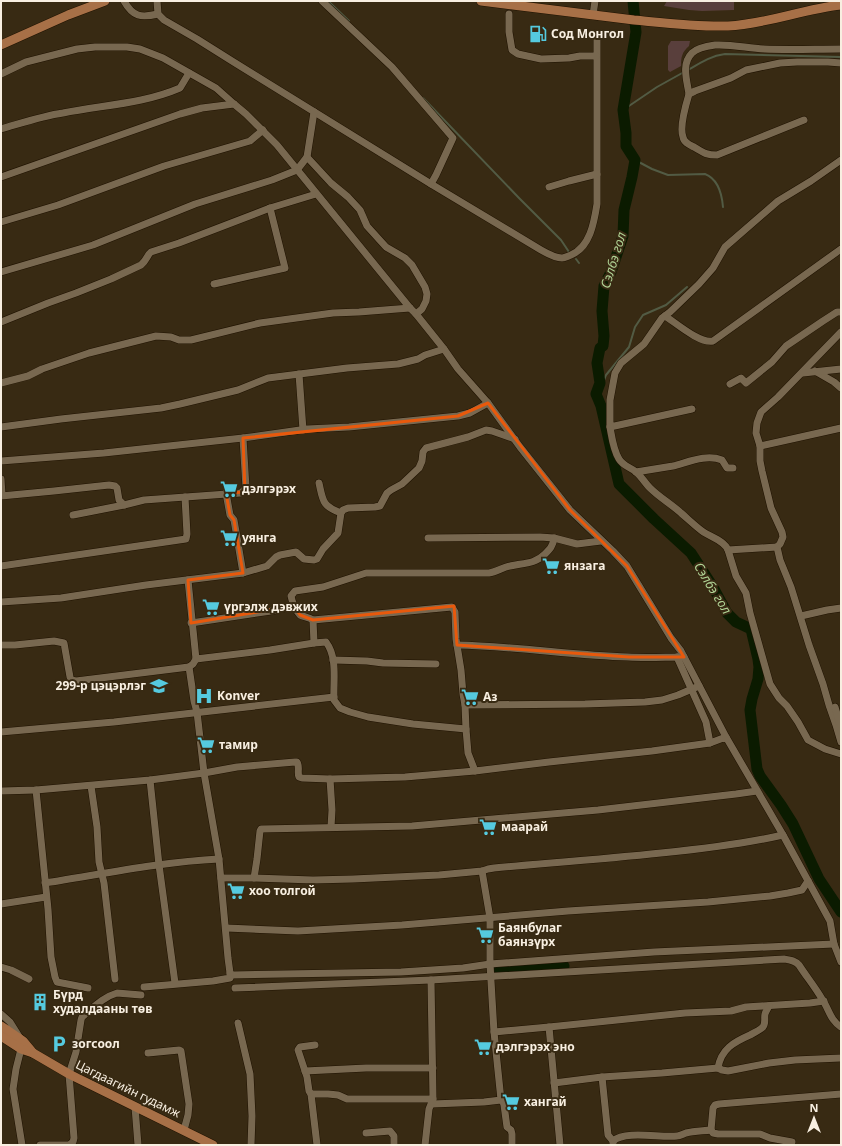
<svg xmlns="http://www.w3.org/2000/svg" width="842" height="1146" viewBox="0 0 842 1146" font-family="'Noto Sans',sans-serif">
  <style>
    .green { fill: #593f3c }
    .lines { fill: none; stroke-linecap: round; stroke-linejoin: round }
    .stream { stroke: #525b44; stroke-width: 2 }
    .river { stroke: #0b1b00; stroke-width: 11 }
    .minor-casing { stroke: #1f1200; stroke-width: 8 }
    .major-casing { stroke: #1f1200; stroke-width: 10 }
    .minor { stroke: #786850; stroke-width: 7 }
    .major { stroke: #a77047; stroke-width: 9 }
    .marked { fill: none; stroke: #e8590c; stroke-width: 3; stroke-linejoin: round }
    .labels { text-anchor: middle; stroke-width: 4; stroke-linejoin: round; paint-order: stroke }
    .poi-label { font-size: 12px; font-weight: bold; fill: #f8efe1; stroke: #382a13; text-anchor: start }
    .street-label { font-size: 12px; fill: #f8efe1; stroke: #382a13 }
    .water-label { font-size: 13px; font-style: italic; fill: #b1d496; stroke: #382a13 }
  </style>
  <rect width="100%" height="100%" fill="#382a13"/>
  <g class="green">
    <path d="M667,1H734V10L702,11L689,10L664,6Z"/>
    <path d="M671,41H690L689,46C682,52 681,57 681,66L670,72L668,70V46Z"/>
  </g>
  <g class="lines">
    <g class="stream">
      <path d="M328,1L349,21"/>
      <path d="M688,70C700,63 710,56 725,54L841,57"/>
      <path d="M423,98L519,198L561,240L569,252"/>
      <path d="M623,110L657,87L684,72"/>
      <path d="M635,160L652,169L668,175L705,174C718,179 722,195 723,207"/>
      <path d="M576,259L579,263"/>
      <path d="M601,406L600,391L606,375L629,347L635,327L643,315L666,305L687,287"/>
    </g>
    <g class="river">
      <path d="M633,1L636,32L623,110L626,133V146L635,160L632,177L624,210L623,236L611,272L604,286L602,311L604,336L603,346L600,348L597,363L600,383L596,394L601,406L619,484L654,519L691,553L713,587L727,613L736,622L751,629L758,659L759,667L758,679L752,699L750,710L757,769L760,776L781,805L793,824L819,879L841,912"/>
      <path d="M495,970L564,966"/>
    </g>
    <g class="minor-casing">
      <g id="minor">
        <path d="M124,1C133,17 141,18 158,14"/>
        <path d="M157,1L158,14L164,20L197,39L232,61L431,184L541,250C548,254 555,258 562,258C565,258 568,256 571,255C590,247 594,223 597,204V35"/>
        <path d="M322,1L392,67L453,138L436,175L431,184"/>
        <path d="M509,14V32L512,50L518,54L541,59L569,58L580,56H596"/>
        <path d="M593,15L595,1"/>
        <path d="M1,74L26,62L77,49L95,47H127L140,49L163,58L216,88L234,104L246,114L277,145L410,308L416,314L444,349L458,369L488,403L520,447L570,510L613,551L627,566L671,638L681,651L726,737"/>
        <path d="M689,94C687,81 681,64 692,53C697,48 707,46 715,45C731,44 747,48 764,49C789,50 815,49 841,49"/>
        <path d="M804,120L717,155C706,155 704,153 694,147C690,145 684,143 683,137C679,127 686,104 689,94L695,91L731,78L746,70L780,63L797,62H828L841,63"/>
        <path d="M1,129C22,123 42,116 63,113C102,105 143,104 180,88L189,73"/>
        <path d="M307,157L331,183L348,197L360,210L367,226L386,247L405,258L412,265L425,287L427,294L426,301L422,309L416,314"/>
        <path d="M1,177L180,114L202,108L234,104"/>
        <path d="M549,187L569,181L597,174"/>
        <path d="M1,222L58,205L164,166L250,141L263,130"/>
        <path d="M1,272L93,245L195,204L272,180L297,170L307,157L314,112"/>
        <path d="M214,284L285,268L270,208"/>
        <path d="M665,316C676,323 700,344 713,341L841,249"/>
        <path d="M1,322L48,303L76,293L111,279L141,265C147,260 147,255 151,252L179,243L270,208L316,194"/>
        <path d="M841,332L778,397L761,412L757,423L756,433L760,446V461L762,471L771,508L782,532L783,537L780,544L777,547L780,560L791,587L809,645L823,684L829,705L836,725L841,742"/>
        <path d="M815,371L834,382L841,388"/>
        <path d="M803,373L841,369"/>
        <path d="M299,374L303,430"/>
        <path d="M1,383L28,376L42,369L89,353L156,336L171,337L179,340H191L260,323L333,313L359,312L410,308"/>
        <path d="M730,384L741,378L746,383L772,362L786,346L823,321L837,312H841"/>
        <path d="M692,409L610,427V400L615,373L621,363L644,344L662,318L670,312L699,284L713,268L725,247L778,201L811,181L841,160"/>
        <path d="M1,427L61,419L161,408L180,404L238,390L268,378L347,368L398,364L418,359L425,355L444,349"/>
        <path d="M610,427C612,438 613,449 619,459C623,466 630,467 636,472C641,476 645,483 650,488C659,497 671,504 681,513C688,519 694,525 702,531C710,537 724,540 728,550"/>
        <path d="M760,446L841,428"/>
        <path d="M1,461L104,453L243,438L307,429L349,427L458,416L470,413L488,403"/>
        <path d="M636,472C649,470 661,468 673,466C689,462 706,454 722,460L727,468H733"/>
        <path d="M1,479L2,495"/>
        <path d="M319,483C323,501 322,506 341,513"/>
        <path d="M1,496L54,491L109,485L115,486L117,488L119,500L124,505L144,500L241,493L246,488L243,438"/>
        <path d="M73,515L124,505"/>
        <path d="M428,538L540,537L554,538L577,544L601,541"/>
        <path d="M777,547L728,550L736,576L746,593L750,613L770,684L779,698L787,706L798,722L808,740L825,749L841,754"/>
        <path d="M1,566L186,539L187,534L185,497"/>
        <path d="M243,573L267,566L276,557L280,555L296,552L304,559L314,560L317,559L323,549L338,533L341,513L343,510L348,508L375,507L380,506L387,493L391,490L402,484L419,468L422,461L423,452L426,448L468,437L486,430L492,431L515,439"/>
        <path d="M1,602L61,598L146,585L243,573L234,520L230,515L226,493"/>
        <path d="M801,616L827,610L841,608"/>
        <path d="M191,623L271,611L294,606"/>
        <path d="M314,643L326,642C338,658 333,681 334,700L340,708L350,712L368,717L413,724L466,729L468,753L475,771"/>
        <path d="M1,645H15L54,641L64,643L70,677L71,680L76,681L189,667L193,664L196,659L188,580"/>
        <path d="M457,645C514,646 571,655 628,657C647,658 665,657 684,657"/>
        <path d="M677,657L706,722L710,743"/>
        <path d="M196,659L270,650L314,643L313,620"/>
        <path d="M333,660L367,661L383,663L436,664"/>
        <path d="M189,667L194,701L197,712L204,773L219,859L228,958L230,973L232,975L401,972L463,968L490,964L654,952L834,944"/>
        <path d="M465,705L585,704L645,702L662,700L678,695L699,686"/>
        <path d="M835,707L840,724"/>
        <path d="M466,729L465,705L463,694L461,670L456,639L455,612L452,607L313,620C309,617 304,617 300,615C296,611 292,602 291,596L295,591L323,587L366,573H489C497,572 503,567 510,566C524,563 535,564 545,554C550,549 553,546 554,538"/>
        <path d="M1,732L114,722L334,697"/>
        <path d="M330,779L332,810L331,827"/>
        <path d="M150,780L159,865L175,983"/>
        <path d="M91,786L97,827L99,862L104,883L115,979"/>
        <path d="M36,790L48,909L51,957L55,977L57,982L88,988"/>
        <path d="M1,791L36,790L150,780L204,773L237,767L295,762H297C300,767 297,772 299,777L302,778L330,779L405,777L475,771L549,762L652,751L710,743L726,737L783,835L830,921L834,944L841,962"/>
        <path d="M221,878H254L313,880L353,879L439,875L482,871L488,869L494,868C550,863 605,859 661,853C702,849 743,844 783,835"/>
        <path d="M254,878L257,859L260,831L261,829L412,826L598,810L736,794L757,791"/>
        <path d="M45,883C103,874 160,862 219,859"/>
        <path d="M1,904L46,897"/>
        <path d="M226,928L298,931L402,925L568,911L708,902L770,896L788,893L802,890L808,881"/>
        <path d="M1,967L11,970L29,979"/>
        <path d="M144,987L213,981L230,978V973"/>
        <path d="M235,988L431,980L784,959C790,960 794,960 799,965C806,976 815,987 822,999C829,1009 830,1020 841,1027"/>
        <path d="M1,1014L10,1022L20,1038"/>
        <path d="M238,1023L250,1074L252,1116L251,1145"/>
        <path d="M549,1027L560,1145"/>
        <path d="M494,1032L549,1027L685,1013L731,1011L746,1007L810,1003L824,1001"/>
        <path d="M315,1045L300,1047L298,1050L307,1077L309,1091L311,1094L317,1145"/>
        <path d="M21,1049L16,1069L13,1089L22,1145"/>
        <path d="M148,1053L179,1050L181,1051L189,1104L188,1115L184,1130"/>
        <path d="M718,1068C721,1049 734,1042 750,1035C754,1033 760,1030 763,1027C766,1023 764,1018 765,1014C766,1011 768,1008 769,1006"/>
        <path d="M305,1071L366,1068H433"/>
        <path d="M602,1077L608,1135L613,1141V1145"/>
        <path d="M554,1083L602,1077L662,1073L718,1068L722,1070L728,1071L769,1063L795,1060L841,1058"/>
        <path d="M311,1094H328L338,1095L347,1099H433"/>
        <path d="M501,1100L503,1102L504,1105L507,1127L511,1130L512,1134V1145"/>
        <path d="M432,1104L484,1102L501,1100L494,1032L490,964V918L482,871"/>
        <path d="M135,1107L138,1145"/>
        <path d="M711,1130L713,1133L718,1134H760L770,1138L792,1142"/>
        <path d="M366,1133L390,1131L394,1136V1145"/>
        <path d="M613,1141C626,1130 660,1138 677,1136C680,1136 683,1134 686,1133C694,1131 703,1131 711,1130L713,1108L715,1105L719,1104L841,1094"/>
        <path d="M40,1145H69L73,1142L74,1138L69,1074L76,1052L81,1020L82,1017C93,1008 103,997 117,993L141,995"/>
        <path d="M425,1145L429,1109L433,1099L431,980"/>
      </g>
    </g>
    <g class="major-casing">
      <g id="major">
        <path d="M481,1C532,7 583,14 634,20C665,23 697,27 728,26C767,24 803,9 841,5"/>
        <path d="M1,45L68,15L105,1"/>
        <path d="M1,1026L23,1041L33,1053"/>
        <path d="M1,1036L21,1049L33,1053L69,1074L213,1145"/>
      </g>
    </g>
    <use href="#minor" class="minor"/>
    <use href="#major" class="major"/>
  </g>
  <path class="marked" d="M488,403L570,510L627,566L684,657H629L457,645L454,606L313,620L300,615L294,606L191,623L188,580L243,573L234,520L230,515L226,493L245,492L243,438L458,416Z"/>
  <defs>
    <g id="fuel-bare" transform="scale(1.38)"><path d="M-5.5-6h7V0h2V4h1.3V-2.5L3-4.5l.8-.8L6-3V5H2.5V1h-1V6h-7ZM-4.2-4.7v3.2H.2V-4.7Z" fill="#55cadf" stroke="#382a13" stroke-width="2.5" paint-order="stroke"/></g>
    <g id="supermarket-bare" transform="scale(1.38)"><path d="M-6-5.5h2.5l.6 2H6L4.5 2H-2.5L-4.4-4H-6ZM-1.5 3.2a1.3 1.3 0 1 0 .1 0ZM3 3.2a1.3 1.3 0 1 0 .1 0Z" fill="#55cadf" stroke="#382a13" stroke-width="2.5" paint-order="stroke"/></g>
    <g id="school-bare" transform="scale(1.38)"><path d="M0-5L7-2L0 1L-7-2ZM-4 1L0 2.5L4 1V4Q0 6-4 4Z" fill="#55cadf" stroke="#382a13" stroke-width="2.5" paint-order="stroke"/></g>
    <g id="hospital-bare" transform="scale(1.38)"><path d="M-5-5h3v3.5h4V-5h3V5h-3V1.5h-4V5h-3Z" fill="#55cadf" stroke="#382a13" stroke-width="2.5" paint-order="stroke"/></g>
    <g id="building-bare" transform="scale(1.38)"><path d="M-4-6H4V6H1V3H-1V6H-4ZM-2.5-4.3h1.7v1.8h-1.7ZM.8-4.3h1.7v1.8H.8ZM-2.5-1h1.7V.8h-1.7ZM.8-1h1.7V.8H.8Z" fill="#55cadf" stroke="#382a13" stroke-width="2.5" paint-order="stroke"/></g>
    <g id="parking-bare" transform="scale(1.38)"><path d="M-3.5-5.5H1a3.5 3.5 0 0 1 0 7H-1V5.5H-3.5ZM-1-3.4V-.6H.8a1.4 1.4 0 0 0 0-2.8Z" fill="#55cadf" stroke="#382a13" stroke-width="2.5" paint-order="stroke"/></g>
  </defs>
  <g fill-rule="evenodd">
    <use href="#fuel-bare" x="538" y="34"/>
    <use href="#supermarket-bare" x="229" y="489"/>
    <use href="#supermarket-bare" x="229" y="538"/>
    <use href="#supermarket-bare" x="551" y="566"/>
    <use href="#supermarket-bare" x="211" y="607"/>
    <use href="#school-bare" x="159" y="686"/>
    <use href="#hospital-bare" x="204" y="696"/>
    <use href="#supermarket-bare" x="470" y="697"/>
    <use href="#supermarket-bare" x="206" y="745"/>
    <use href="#supermarket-bare" x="488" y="827"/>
    <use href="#supermarket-bare" x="236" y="891"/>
    <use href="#supermarket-bare" x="485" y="935"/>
    <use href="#building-bare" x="40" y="1002"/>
    <use href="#parking-bare" x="59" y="1044"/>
    <use href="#supermarket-bare" x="483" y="1047"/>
    <use href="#supermarket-bare" x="511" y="1102"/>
  </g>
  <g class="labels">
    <g class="poi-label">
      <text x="551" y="38">Сод Монгол</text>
      <text x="242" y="493">дэлгэрэх</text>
      <text x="242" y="542">уянга</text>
      <text x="564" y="570">янзага</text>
      <text x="224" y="611">үргэлж дэвжих</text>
      <text x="146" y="690" text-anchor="end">299-р цэцэрлэг</text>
      <text x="217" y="700">Konver</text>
      <text x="483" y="701">Аз</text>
      <text x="219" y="749">тамир</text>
      <text x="501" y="831">маарай</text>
      <text x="249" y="895">хоо толгой</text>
      <text x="498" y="932">Баянбулаг<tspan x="498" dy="14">баянзүрх</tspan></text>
      <text x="53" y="999">Бүрд<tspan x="53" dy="14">худалдааны төв</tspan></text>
      <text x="72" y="1048">зогсоол</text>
      <text x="496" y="1051">дэлгэрэх эно</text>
      <text x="524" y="1106">хангай</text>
    </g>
    <g class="street-label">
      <text transform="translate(128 1089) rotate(26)" y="4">Цагдаагийн гудамж</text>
    </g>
    <g class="water-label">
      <text transform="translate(613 260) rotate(-73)" y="5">Сэлбэ гол</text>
      <text transform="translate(713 588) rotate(58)" y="5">Сэлбэ гол</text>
    </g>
  </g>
  <rect width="842" height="1146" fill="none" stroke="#f8efe1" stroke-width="4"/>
  <g transform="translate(814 1118)" stroke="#382a13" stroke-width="3" paint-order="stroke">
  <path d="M0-3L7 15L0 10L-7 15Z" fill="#f8efe1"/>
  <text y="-6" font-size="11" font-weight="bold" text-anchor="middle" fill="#f8efe1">N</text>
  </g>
</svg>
